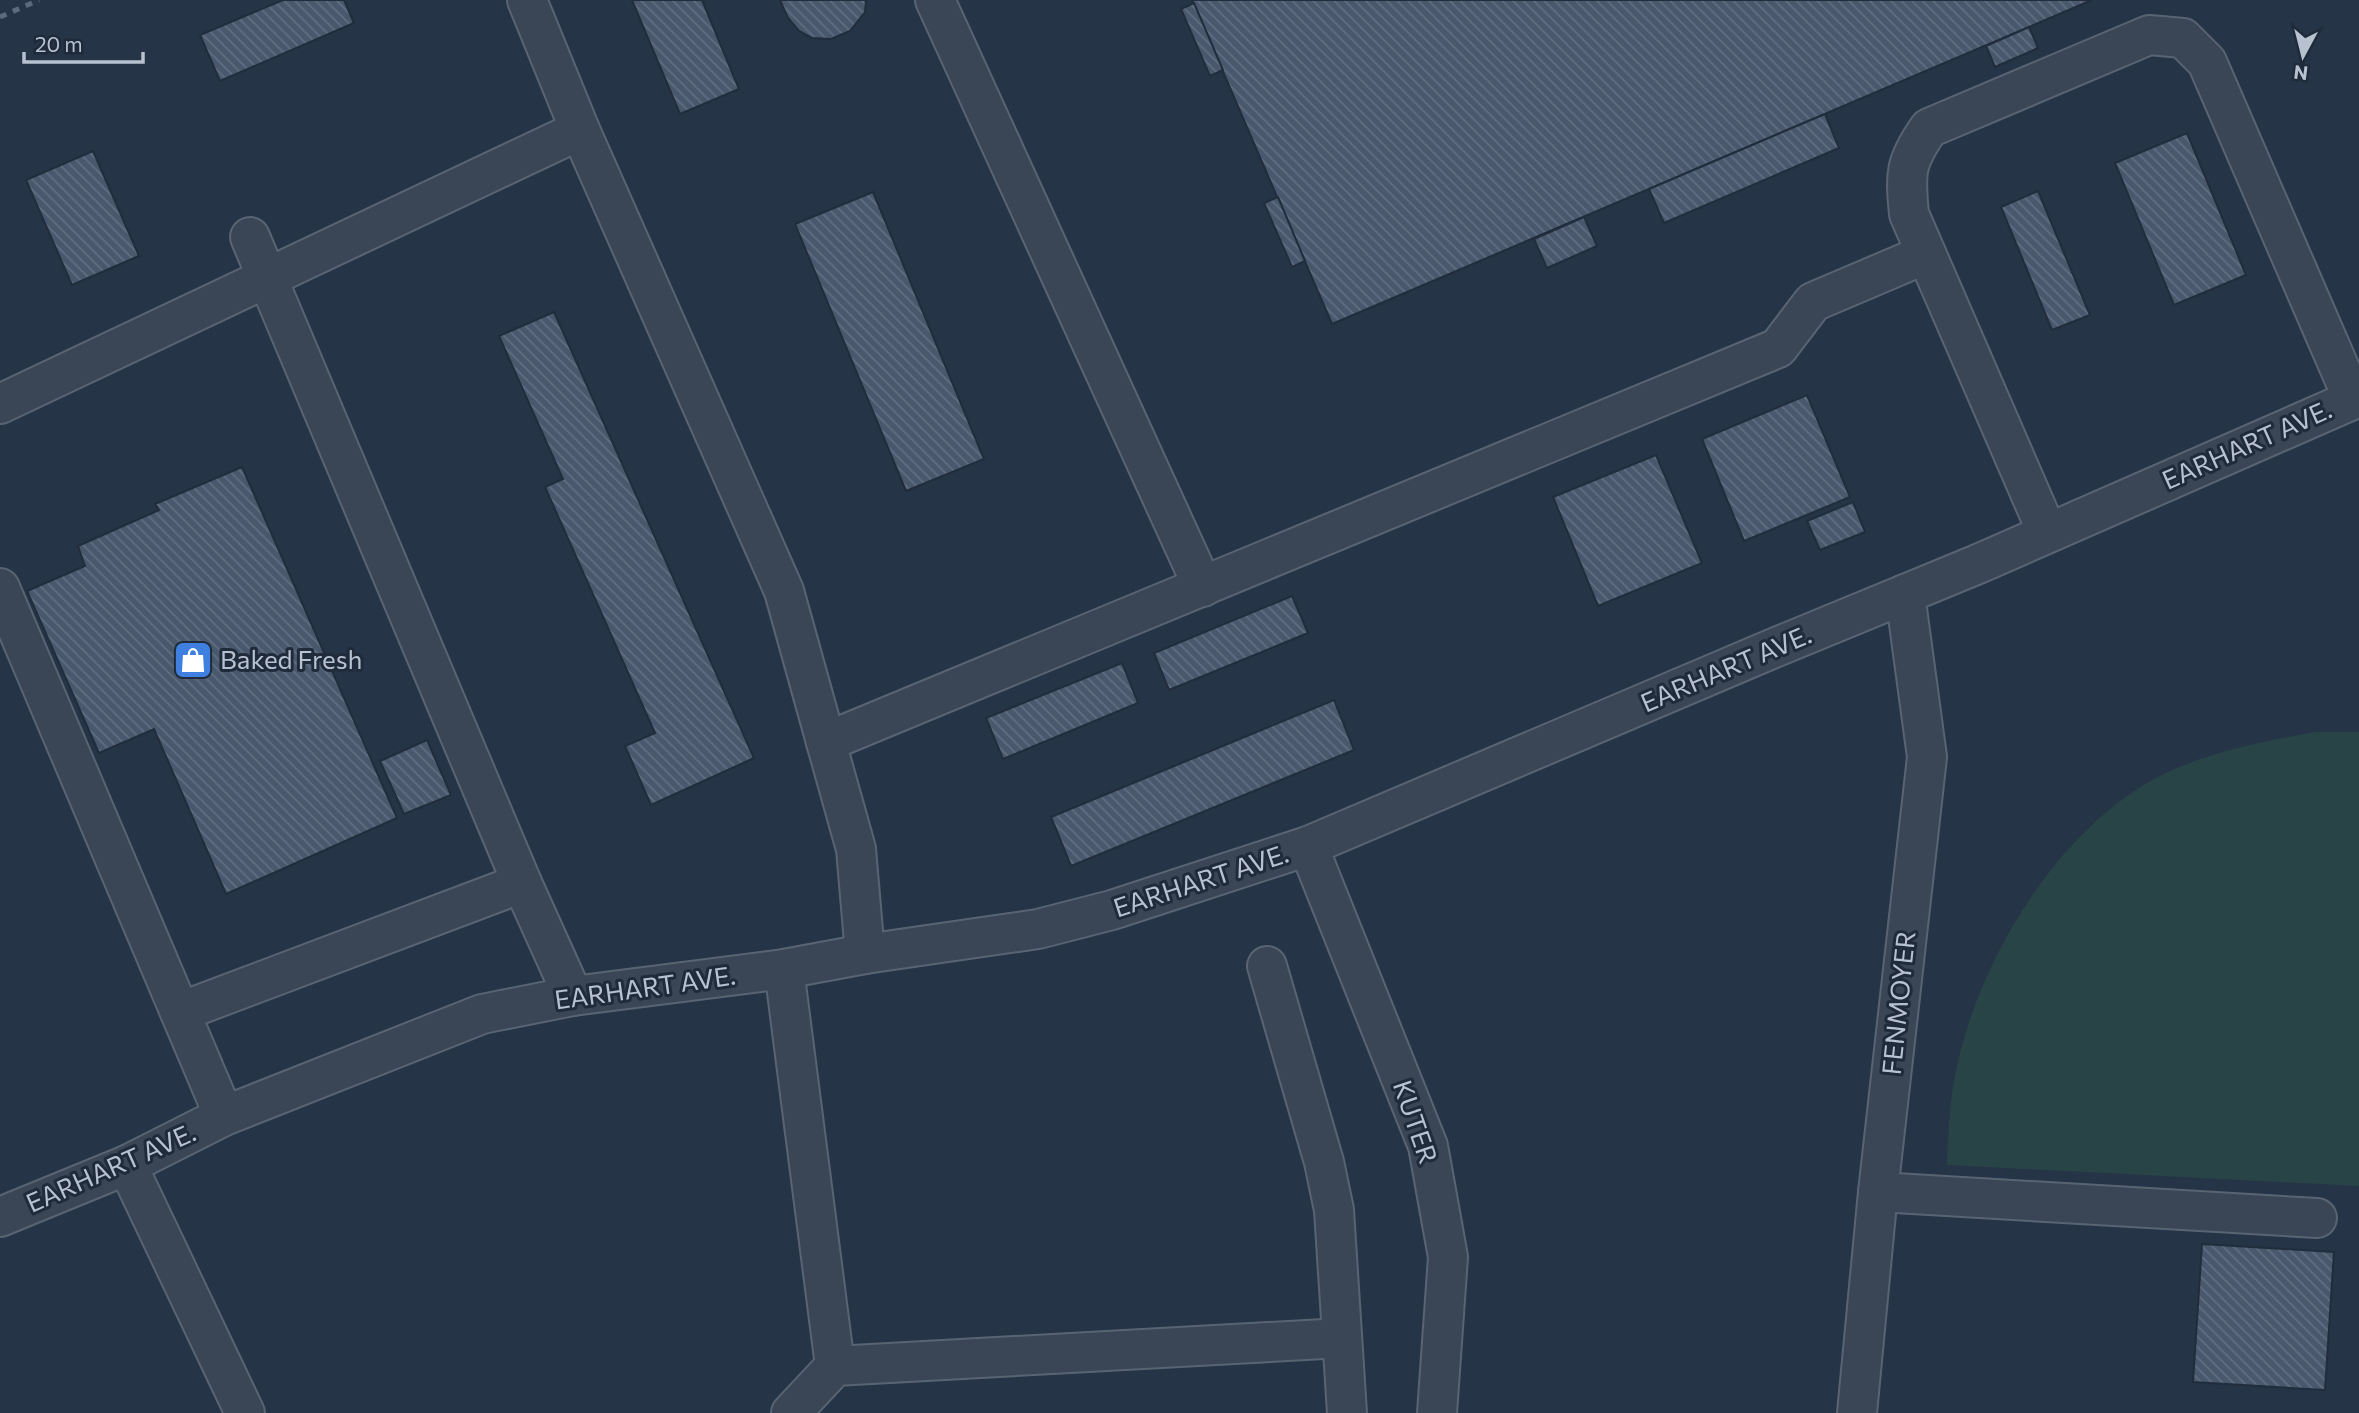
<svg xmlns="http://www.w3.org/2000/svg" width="2359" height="1413" viewBox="0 0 2359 1413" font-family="Commissioner,sans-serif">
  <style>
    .garden { fill: #284447 }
    .building { fill: url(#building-back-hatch); stroke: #212d3d; stroke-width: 2 }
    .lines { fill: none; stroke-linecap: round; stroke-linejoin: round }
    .minor-casing { stroke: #596473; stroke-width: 42 }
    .minor { stroke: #3a4655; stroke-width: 38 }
    .rail { stroke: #5c6a7d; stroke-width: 5; stroke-dasharray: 7 7; stroke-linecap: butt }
    .labels { text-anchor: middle; stroke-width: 6; stroke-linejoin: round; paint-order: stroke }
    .street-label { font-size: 26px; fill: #b8c1cf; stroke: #1f2b3b }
    .poi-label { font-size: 26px; fill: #b8c1cf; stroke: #1f2b3b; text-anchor: start }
  </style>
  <defs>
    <pattern id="building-back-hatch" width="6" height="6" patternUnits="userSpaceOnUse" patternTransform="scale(1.75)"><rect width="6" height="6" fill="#49586d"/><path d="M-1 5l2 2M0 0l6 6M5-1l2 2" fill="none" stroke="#616e81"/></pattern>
  </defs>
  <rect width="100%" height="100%" fill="#253446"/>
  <path class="garden" d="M2315,732H2359V1186L1947,1165C1948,1137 1949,1109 1954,1081C1974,964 2063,815 2177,768C2222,749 2267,741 2315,732Z"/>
  <g class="building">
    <path d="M283,0H344L354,23L220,81L200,35Z"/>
    <path d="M632,0H702L739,89L680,114Z"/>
    <path d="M780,0H866L865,12L850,31L831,39L812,38L799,31L788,18Z"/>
    <path d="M1192,0H2092L1332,324Z"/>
    <path d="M1194,3L1223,70L1210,76L1181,9Z"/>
    <path d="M2029,27L2038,48L1995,67L1986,46Z"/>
    <path d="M1825,114L1839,148L1664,223L1649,189Z"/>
    <path d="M2187,133L2246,275L2174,305L2115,163Z"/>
    <path d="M93,151L139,256L72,285L26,180Z"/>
    <path d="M2038,191L2090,315L2052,330L2001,207Z"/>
    <path d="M873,192L984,459L906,491L795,224Z"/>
    <path d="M1278,197L1305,261L1292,267L1264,203Z"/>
    <path d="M1584,217L1597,246L1547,268L1534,239Z"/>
    <path d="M554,312L754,758L651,805L625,746L655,733L545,487L563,479L499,336Z"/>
    <path d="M1807,395L1850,497L1744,541L1702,439Z"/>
    <path d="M1656,455L1702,563L1598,606L1553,497Z"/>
    <path d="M242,467L397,818L226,894L154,729L99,753L27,591L85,566L78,546L159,510L155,504Z"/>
    <path d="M1853,502L1865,532L1820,550L1807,521Z"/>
    <path d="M1292,596L1308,633L1169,690L1154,653Z"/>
    <path d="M1122,663L1138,703L1003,759L986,718Z"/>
    <path d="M1334,700L1354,750L1071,866L1051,817Z"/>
    <path d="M427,740L451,795L404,814L380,761Z"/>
    <path d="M2202,1244L2334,1252L2325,1390L2193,1382Z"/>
  </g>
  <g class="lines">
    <g class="minor-casing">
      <g id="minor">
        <path d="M527,0L580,130L784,591L826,742"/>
        <path d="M935,0L1203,587"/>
        <path d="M250,237L522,883L573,996"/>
        <path d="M0,404L580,130"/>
        <path d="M2047,532L1909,214C1905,173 1905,162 1929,128L2149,35L2183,38L2207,62L2353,399"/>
        <path d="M0,588L224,1116"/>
        <path d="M1308,846L1428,1146L1448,1257L1437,1413"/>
        <path d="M865,954L856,849L826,742L1778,348L1813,302L1926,254"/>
        <path d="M1267,966L1324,1162L1334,1210L1347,1413"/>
        <path d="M784,969L835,1366"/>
        <path d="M180,1012L522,883"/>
        <path d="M127,1165L245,1413"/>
        <path d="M1878,1192L2317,1218"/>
        <path d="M0,1217L127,1165L224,1116L482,1014L573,996L784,969L865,954L1038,929L1112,910L1308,846L1774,648L1978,564L2359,397"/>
        <path d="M791,1413L835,1366L1342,1338"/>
        <path d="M1857,1413L1878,1192L1927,757L1905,594"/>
      </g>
    </g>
    <use href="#minor" class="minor"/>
    <path class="rail" d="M0,17L39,0"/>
  </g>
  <defs>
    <g id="shop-square" transform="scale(2.0125)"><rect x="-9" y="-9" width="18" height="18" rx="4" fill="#3f7fe0" stroke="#1f2b3b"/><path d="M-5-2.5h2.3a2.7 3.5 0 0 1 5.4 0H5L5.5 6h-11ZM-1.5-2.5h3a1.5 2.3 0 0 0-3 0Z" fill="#fff"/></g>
  </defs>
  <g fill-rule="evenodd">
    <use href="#shop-square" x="193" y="660"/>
  </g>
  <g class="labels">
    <g class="street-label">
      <text transform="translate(2247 445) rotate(-24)" y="9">EARHART AVE.</text>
      <text transform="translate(1726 669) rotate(-23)" y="9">EARHART AVE.</text>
      <text transform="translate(1201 881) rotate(-18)" y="9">EARHART AVE.</text>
      <text transform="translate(645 988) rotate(-8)" y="9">EARHART AVE.</text>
      <text transform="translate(1899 1003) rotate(-84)" y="9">FENMOYER</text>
      <text transform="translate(1415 1122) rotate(71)" y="9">KUTER</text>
      <text transform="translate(111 1168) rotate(-24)" y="9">EARHART AVE.</text>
    </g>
    <g class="poi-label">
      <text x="220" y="669">Baked Fresh</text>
    </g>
  </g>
  <g transform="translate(2303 56) rotate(187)" stroke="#1f2b3b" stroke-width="5" paint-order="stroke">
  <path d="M0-5L12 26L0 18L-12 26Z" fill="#b8c1cf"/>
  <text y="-10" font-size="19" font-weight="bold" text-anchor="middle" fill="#b8c1cf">N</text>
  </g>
  <path d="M24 52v10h119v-10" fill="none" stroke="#b8c1cf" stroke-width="3.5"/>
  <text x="35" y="52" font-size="21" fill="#b8c1cf" stroke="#1f2b3b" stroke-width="5" paint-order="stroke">20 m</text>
</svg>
